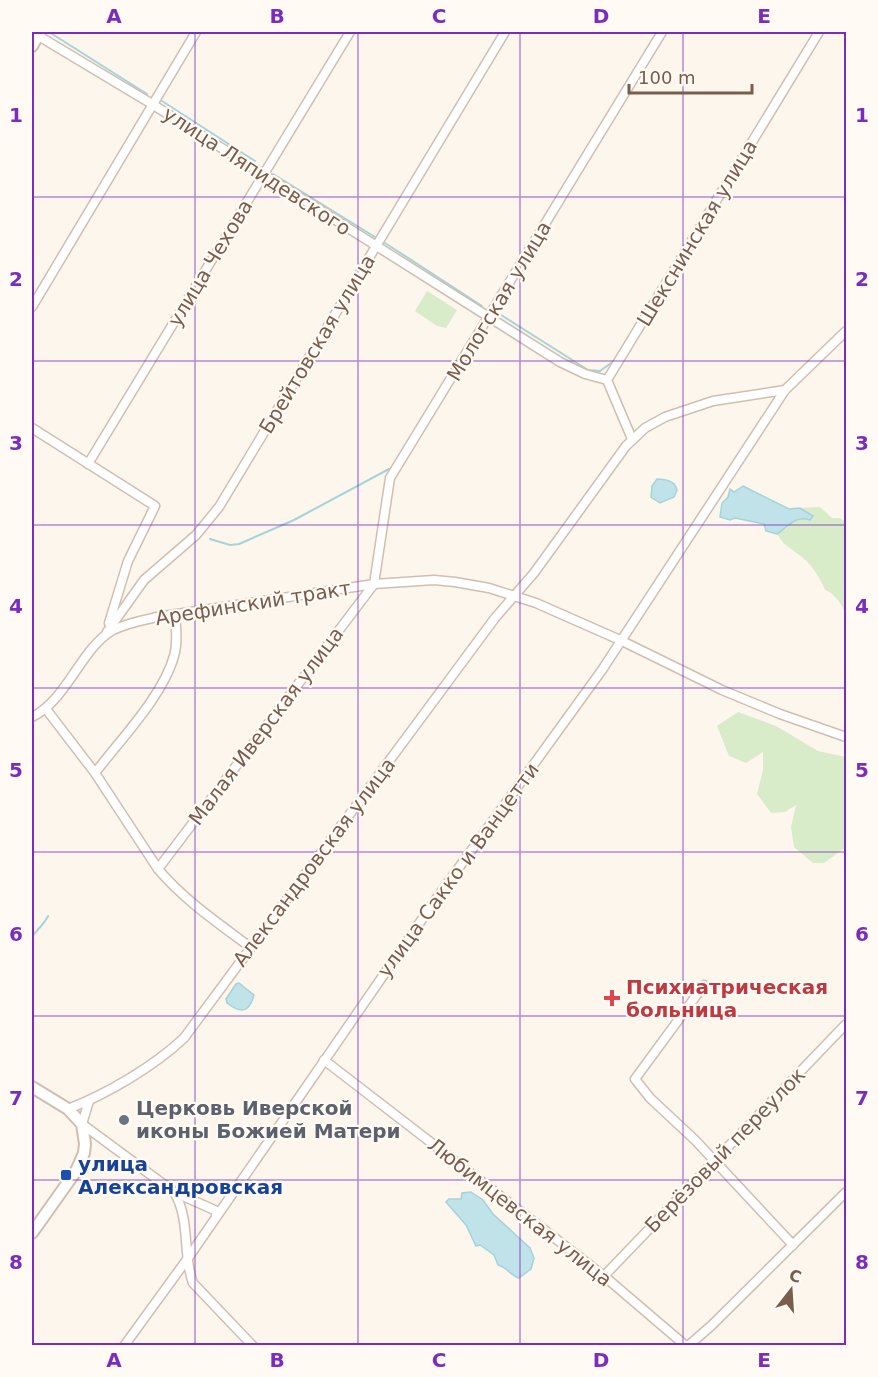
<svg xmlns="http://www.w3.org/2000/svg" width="878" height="1377" viewBox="0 0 878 1377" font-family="'DejaVu Sans',sans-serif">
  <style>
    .green { fill: #d8ecc9 }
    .water { fill: #bfe3e8; stroke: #a5d3da; stroke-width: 1.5 }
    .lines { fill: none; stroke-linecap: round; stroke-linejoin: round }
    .stream { stroke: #a5d3da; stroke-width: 2 }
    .minor-casing { stroke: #d1beb0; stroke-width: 11 }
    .tertiary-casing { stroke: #d1beb0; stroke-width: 14 }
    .minor { stroke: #fff; stroke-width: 8 }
    .tertiary { stroke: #fff; stroke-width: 10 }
    .grid { fill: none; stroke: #7b2cbf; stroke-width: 1.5; stroke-opacity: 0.55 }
    .health-dot { fill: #e0444e; stroke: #fffaf3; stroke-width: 2 }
    .worship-dot { fill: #6b7280; stroke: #fffaf3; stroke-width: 2 }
    .transit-dot { fill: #1a4fb4; stroke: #fffaf3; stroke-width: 2 }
    .labels { text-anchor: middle; stroke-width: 4.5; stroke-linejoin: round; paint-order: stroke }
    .street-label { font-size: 20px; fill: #7a5c4d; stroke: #fffaf3 }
    .health-label { font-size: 20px; font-weight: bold; fill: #be3a42; stroke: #fffaf3; text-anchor: start }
    .worship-label { font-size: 20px; font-weight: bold; fill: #5b616d; stroke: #fffaf3; text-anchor: start }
    .transit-label { font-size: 20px; font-weight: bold; fill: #164399; stroke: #fffaf3; text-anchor: start }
    .neatline { fill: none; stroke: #7b2cbf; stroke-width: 2 }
    .grid-label { font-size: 20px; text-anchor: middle; font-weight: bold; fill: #7b2cbf }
  </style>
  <rect width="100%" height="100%" fill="#fdf6ec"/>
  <g class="green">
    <path d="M427,291L457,310L446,328L437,326L415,311Z"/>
    <path d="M820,507L832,518H840L846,522V620C846,609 836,594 825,590C820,578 813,566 802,557C792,549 784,546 777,534L787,528L793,521L813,515L800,508Z"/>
    <path d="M738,712L776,726L818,751L846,757V847L824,863H813L794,847L791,827L796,805L785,812L771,813L757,794L763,770V752L746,763L729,756L717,726Z"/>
  </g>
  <g class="water">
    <path d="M657,479C665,479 675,480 677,490L674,497L660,503L651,497L652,486Z"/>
    <path d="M743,486L789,509L800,508L813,516L810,520C795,515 788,527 777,534L766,531L764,524L735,518L730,520L720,517L722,503L728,497L730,489L734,492Z"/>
    <path d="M239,983L254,995C249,1014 240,1013 227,1003L226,999L236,984Z"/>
    <path d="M471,1192L483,1200L493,1214L530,1248L534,1258L531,1269L519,1278C510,1275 508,1268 498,1265L494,1255L480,1245L476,1246L466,1225L446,1202L449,1199H461L462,1193Z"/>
  </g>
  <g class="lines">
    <g class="stream">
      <path d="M49,32L147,94"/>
      <path d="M162,101L255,161"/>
      <path d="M273,174L375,237"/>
      <path d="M385,243L482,306"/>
      <path d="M498,313L588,370L600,371L614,361L620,351"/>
      <path d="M210,539L230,545L239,544L294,520L389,469"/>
      <path d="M32,937C37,929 44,925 48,916"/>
    </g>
    <g class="minor-casing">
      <g id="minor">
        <path d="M32,32L152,104L560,362L585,374L607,380"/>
        <path d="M32,307L196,32"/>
        <path d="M32,428L155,506L128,561L109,623"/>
        <path d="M632,439L607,380L819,32"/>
        <path d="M88,464L350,32"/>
        <path d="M107,632L144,580L196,535L219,507L505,32"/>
        <path d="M46,709L95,773L158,869C184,900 218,923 250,947"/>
        <path d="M32,717C68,699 81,648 113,630C127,623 143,620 157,617L374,584L434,580L455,582L489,588L536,603L620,640L722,690L780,714L846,737"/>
        <path d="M95,773C120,740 163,696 174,656C178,643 176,628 175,614"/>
        <path d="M158,869L374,584L390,478L662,32"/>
        <path d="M704,985L635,1079L650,1098L695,1140L793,1245"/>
        <path d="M324,1060L604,1276L686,1346"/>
        <path d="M89,1101L82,1124L174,1192C191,1220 182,1254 193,1283L253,1346"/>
        <path d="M68,1109C107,1094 153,1067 184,1038L495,618L534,573L626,446L645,428L665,417L713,401L785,390"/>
        <path d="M174,1192L219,1212L216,1215"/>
        <path d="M604,1276L846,1024"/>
        <path d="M124,1346L188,1258L434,902L602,670L785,390L846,331"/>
        <path d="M688,1346L712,1325L846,1192"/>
      </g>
    </g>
    <g class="tertiary-casing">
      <g id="tertiary">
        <path d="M32,46L40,32"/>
        <path d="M32,1087L68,1109L82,1124L85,1144L84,1153L76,1171L32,1233"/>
      </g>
    </g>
    <use href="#minor" class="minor"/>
    <use href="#tertiary" class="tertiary"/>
  </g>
  <path class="grid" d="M195,32V1346M358,32V1346M520,32V1346M683,32V1346M32,197H846M32,361H846M32,525H846M32,688H846M32,852H846M32,1016H846M32,1180H846"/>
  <path class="health-dot" d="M609 989h6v6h6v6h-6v6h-6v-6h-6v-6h6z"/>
  <circle class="worship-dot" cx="124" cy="1120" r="6"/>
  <rect class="transit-dot" x="60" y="1169" width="12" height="12" rx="3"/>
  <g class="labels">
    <g class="street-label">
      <text transform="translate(257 171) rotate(33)" y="7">улица Ляпидевского</text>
      <text transform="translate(697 233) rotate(-59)" y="7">Шекснинская улица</text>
      <text transform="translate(210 263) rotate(-59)" y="7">улица Чехова</text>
      <text transform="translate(499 301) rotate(-59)" y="7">Мологская улица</text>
      <text transform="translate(317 344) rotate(-59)" y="7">Брейтовская улица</text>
      <text transform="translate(253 603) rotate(-9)" y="7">Арефинский тракт</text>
      <text transform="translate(266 726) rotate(-53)" y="7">Малая Иверская улица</text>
      <text transform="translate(314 862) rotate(-53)" y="7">Александровская улица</text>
      <text transform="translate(458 870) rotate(-54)" y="7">улица Сакко и Ванцетти</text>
      <text transform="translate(725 1150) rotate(-46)" y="7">Берёзовый переулок</text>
      <text transform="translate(520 1212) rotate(38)" y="7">Любимцевская улица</text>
    </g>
    <g class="health-label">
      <text x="626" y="994">Психиатрическая<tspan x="626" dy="23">больница</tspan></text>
    </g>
    <g class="worship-label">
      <text x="136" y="1115">Церковь Иверской<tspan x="136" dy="23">иконы Божией Матери</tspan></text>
    </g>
    <g class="transit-label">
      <text x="78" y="1171">улица<tspan x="78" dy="23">Александровская</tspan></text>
    </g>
  </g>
  <rect width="878" height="1377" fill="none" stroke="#fffaf3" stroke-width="66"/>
  <g transform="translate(791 1290) rotate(17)" stroke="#fffaf3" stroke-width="4.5" paint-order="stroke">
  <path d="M0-4.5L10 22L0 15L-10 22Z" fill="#7a5c4d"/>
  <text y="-9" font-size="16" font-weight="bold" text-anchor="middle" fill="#7a5c4d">С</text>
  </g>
  <path d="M629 84v9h123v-9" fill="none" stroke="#7a5c4d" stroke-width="3"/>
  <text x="638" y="84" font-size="18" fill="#7a5c4d" stroke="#fffaf3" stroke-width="4.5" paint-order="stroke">100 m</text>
  <rect x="33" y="33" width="812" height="1311" class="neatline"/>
  <g class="grid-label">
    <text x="114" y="23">A</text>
    <text x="277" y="23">B</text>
    <text x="439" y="23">C</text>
    <text x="601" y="23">D</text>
    <text x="764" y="23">E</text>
    <text x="16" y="122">1</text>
    <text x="862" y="122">1</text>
    <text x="16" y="286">2</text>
    <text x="862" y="286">2</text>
    <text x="16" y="450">3</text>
    <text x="862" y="450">3</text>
    <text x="16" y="613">4</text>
    <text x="862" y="613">4</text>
    <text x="16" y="777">5</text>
    <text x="862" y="777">5</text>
    <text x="16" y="941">6</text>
    <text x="862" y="941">6</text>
    <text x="16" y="1105">7</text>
    <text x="862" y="1105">7</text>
    <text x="16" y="1269">8</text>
    <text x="862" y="1269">8</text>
    <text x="114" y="1367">A</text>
    <text x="277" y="1367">B</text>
    <text x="439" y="1367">C</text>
    <text x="601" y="1367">D</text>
    <text x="764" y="1367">E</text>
  </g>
</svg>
